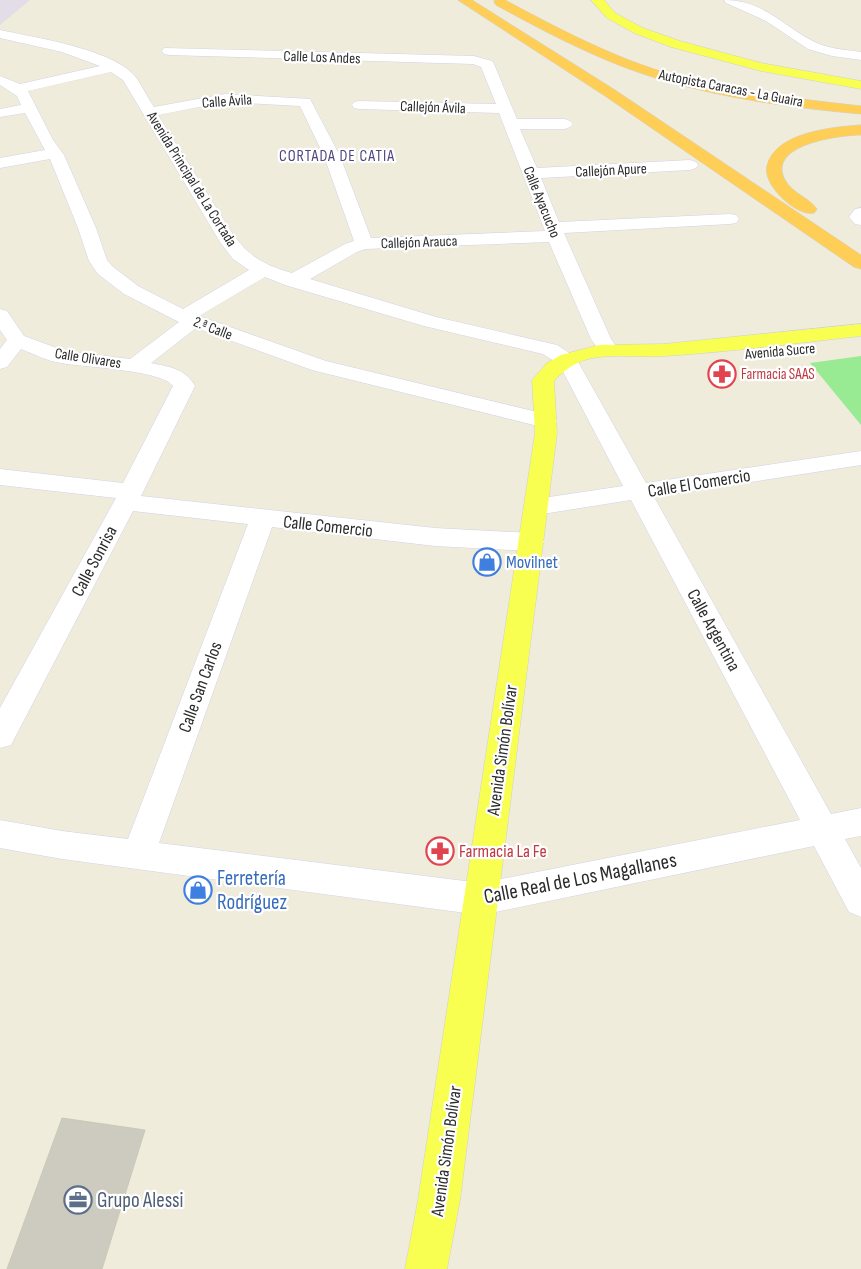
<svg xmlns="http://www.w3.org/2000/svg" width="861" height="1269" viewBox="0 0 861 1269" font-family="'Sofia Sans Condensed',sans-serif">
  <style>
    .industrial { fill: #e2dde6 }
    .green { fill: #99eb93 }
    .building { fill: #cdcbbf; stroke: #cac9b5 }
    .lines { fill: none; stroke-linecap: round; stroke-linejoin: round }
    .minor-casing { stroke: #d3d1e6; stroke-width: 1 }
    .major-casing { stroke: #d0d0d0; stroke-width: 1 }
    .highway-casing { stroke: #d0d0d0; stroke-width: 1 }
    .minor { fill: #fff; fill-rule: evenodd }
    .major { fill: #f8ff51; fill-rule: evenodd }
    .highway { fill: #ffce57; fill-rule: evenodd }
    .labels { text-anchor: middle; stroke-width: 4.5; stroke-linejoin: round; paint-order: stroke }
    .far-street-label { font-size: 15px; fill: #2b2b2b; stroke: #fff }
    .far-health-label { font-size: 15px; fill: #be3a42; stroke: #fff; text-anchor: start }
    .far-quarter-label { font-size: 16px; letter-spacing: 1px; fill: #4c4681; stroke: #fff }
    .street-label { font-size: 18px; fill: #2b2b2b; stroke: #fff }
    .shop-label { font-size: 18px; fill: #366cbe; stroke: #fff; text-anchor: start }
    .health-label { font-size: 18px; fill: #be3a42; stroke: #fff; text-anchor: start }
    .near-shop-label { font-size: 21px; fill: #366cbe; stroke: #fff; text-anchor: start }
    .near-street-label { font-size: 21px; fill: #2b2b2b; stroke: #fff }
    .near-service-label { font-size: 21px; fill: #4e5e75; stroke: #fff; text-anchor: start }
  </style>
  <rect width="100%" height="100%" fill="#efecdc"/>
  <path class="industrial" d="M0,0H30L0,25Z"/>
  <path class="green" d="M861,356V425L810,363Z"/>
  <path class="building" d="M62,1118L145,1130L102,1269H7Z"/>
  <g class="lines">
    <g class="minor-casing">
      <g id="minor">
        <path d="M724,0C766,0 785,29 819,44C832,49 847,50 861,52V60L832,56L808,49L766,21L726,3Z"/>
        <path d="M0,30C36,38 107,48 133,74C141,83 147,97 154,107L225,94L310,99L340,156L371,238L545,231L499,113L359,109L354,108L352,105L354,102L359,101L496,104L481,67L473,64L169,55L164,54L162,51L164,48L474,56L492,61L494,64L517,119H565L570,121L573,124L570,127L565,129H520L537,168L690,160L696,162L698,165L696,168L690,170L541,178L559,222L730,214L736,215L739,219L736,223L730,224L564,233L611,339L618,349L615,353L608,355L601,353L591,339L549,242L365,249L357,252L310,279L436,317L557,345L574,356L577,360L646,483L861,451V465L654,497L831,814L861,808V836L845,839L861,868V917L849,912L814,846L481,915L62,859L0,848V820L62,831L128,839L248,524L133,511L11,745L0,748V708L116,498L0,485V469L123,483L173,386C163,370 82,367 61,363C47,361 34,354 21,349L7,367L0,369V349L7,340L0,330V309L7,311L24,336L65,351L130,359L179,322L124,294L98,274L89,261L78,228L50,159L0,168V158L45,150L25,113L0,117V109L21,105L17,96L0,85V76L20,84L100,66L62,52L0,38ZM111,72L123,80L220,242L233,259L249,270L183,309L138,286L112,266L107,260L96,228L64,155L53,140L28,91ZM225,102L300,106L324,156L354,241L345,244L292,273C265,265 251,258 234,236L158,115ZM265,277L285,285L424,326L543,354L559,364L623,486L536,499L527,501L524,507L527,513L536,515L631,500L800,820L481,883L159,843L272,527L435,546L531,551L540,548L544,542L540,536L531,533L435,528L141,496L195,386C185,368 169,367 151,363L196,328L312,370L546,428L554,426L557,421L554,416L326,361L199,316Z"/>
        <path d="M861,208V225L855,224L849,217L855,209Z"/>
      </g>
    </g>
    <g class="major-casing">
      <g id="major">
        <path d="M591,0H604L615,13L643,28L680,41L761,63L861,81V89L761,71L671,47L634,33L607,18Z"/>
        <path d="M861,324V336C796,343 730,352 664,356C639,358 613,353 588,359C574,363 563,371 554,381L557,433L460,1200L447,1269H405L418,1200L535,433L532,380L547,363L561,355L599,345L664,344Z"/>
      </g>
    </g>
    <g class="highway-casing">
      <g id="highway">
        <path d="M458,0H472L615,90L861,255V269L854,267L605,96Z"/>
        <path d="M495,0H505C559,29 614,58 673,75C734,92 798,99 861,106V114C794,108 727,99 662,80C604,63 549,34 496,5L494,2Z"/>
        <path d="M861,125V135C841,135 766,144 785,180C792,193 808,197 817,209L814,213C797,217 762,185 767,166C775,132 833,127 861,125Z"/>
      </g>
    </g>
    <use href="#minor" class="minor"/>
    <use href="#major" class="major"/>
    <use href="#highway" class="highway"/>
  </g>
  <defs>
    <g id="pharmacy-ring" transform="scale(1.4375)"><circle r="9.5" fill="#fff" stroke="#e0444e" stroke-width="1.5"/><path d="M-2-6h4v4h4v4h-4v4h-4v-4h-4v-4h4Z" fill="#e0444e"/></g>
    <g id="shop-ring" transform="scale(1.4375)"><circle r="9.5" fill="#fff" stroke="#3f7fe0" stroke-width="1.5"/><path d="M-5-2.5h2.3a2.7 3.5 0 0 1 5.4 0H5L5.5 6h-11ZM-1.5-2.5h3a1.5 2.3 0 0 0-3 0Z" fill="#3f7fe0"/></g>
    <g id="office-ring" transform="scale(1.4375)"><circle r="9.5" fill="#fff" stroke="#5c6f8a" stroke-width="1.5"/><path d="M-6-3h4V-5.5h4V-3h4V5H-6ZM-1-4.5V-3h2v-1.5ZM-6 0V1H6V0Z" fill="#5c6f8a"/></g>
  </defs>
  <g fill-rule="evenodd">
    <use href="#pharmacy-ring" x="722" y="374"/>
    <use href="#shop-ring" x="487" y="562"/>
    <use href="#pharmacy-ring" x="440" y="851"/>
    <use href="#shop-ring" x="198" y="890"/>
    <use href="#office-ring" x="78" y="1200"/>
  </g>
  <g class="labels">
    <g class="far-street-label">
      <text transform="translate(322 57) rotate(2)" y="5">Calle Los Andes</text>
      <text transform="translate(731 88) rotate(11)" y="5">Autopista Caracas - La Guaira</text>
      <text transform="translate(227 101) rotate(-4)" y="5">Calle Ávila</text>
      <text transform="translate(433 107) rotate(2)" y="5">Callejón Ávila</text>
      <text transform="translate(611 170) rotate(-3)" y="5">Callejón Apure</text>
      <text transform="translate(192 179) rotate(58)" y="5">Avenida Principal de La Cortada</text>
      <text transform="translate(542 202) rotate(68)" y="5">Calle Ayacucho</text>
      <text transform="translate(419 242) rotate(-2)" y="5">Callejón Arauca</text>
      <text transform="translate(213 328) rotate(21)" y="5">2.ª Calle</text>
      <text transform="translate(780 351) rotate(-5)" y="5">Avenida Sucre</text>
      <text transform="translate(88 358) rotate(9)" y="5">Calle Olivares</text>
    </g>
    <g class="far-health-label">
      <text x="741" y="379">Farmacia SAAS</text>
    </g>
    <g class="far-quarter-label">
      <text x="337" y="161">CORTADA DE CATIA</text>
    </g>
    <g class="street-label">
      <text transform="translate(699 483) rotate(-9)" y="6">Calle El Comercio</text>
      <text transform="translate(328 526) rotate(6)" y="6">Calle Comercio</text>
      <text transform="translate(94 561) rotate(-62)" y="6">Calle Sonrisa</text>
      <text transform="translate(714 630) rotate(61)" y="6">Calle Argentina</text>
      <text transform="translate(200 687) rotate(-70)" y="6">Calle San Carlos</text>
      <text transform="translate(502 750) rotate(-82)" y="6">Avenida Simón Bolívar</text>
      <text transform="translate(446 1151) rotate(-82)" y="6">Avenida Simón Bolívar</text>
    </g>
    <g class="shop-label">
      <text x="506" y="568">Movilnet</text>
    </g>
    <g class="health-label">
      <text x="459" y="857">Farmacia La Fe</text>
    </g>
    <g class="near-shop-label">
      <text x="217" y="885">Ferretería<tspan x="217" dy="24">Rodríguez</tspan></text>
    </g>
    <g class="near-street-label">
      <text transform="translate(580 878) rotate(-11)" y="7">Calle Real de Los Magallanes</text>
    </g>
    <g class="near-service-label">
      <text x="97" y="1207">Grupo Alessi</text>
    </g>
  </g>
</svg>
